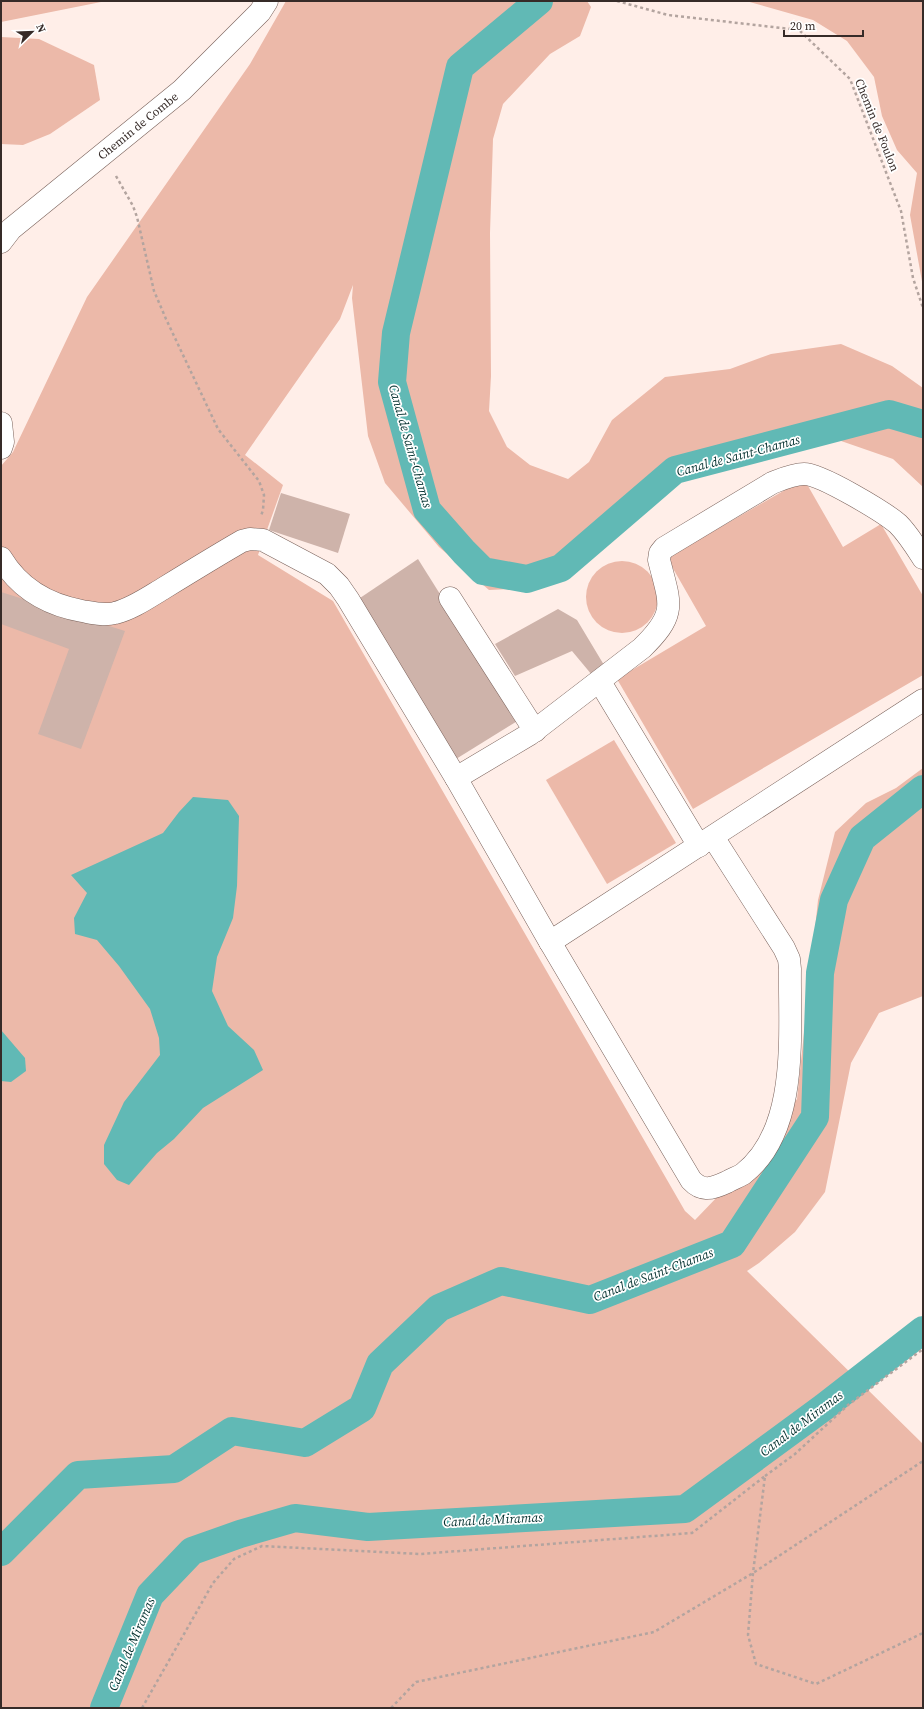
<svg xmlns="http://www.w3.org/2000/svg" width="924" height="1709" viewBox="0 0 924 1709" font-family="'Source Serif 4',serif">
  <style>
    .green { fill: #ecb9a9 }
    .water { fill: #61b9b5 }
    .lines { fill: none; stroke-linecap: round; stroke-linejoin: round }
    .canal { stroke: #61b9b5; stroke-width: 28 }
    .building { fill: #ceb3aa }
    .minor-casing { stroke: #79615a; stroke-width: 23 }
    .path { stroke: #b3a49f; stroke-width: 2.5; stroke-dasharray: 3 3; stroke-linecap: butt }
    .minor { stroke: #fff; stroke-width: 22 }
    .labels { text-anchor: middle; stroke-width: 3.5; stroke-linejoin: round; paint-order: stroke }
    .street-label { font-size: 12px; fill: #362b28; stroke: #fff }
    .water-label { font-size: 13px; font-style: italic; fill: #04312f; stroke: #fff }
  </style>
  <rect width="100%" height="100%" fill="#ffeee8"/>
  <g class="green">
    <path d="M1,1H106L1,22Z"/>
    <path d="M286,1H587L591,7L580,36L550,54L503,104L493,139L490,233L491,376L489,411L507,447L530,465L568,479L589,462L612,420L665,377L730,369L771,354L841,344L892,366L923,388V487L893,459L795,425L671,464L554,582L531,588L489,590L439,547L385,483L368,436L352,298L353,285L340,319L245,455L283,485L258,555L333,601L685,1211L695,1220L745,1168L797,1099L818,900L835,832L866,803L896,788L923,768V996L879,1013L851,1063L825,1192L795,1232L759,1263L747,1271L923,1444V1708H1V466L13,452L87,297L250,64Z"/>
    <path d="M746,1H923V287L910,215L917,173L897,150L882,116L874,77L847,41L813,20Z"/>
    <path d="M1,37L39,39L94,65L100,100L50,134L23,145L1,144Z"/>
    <path d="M804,479L843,547L881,524L923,596V675L693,809L617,679L706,626L667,558Z"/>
    <circle cx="622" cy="597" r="36"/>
    <path d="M614,740L676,843L607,884L546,780Z"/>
  </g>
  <g class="water">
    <path d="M193,797L228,800L239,816L237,886L233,918L217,957L212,991L228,1026L254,1050L263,1070L203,1108L174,1139L157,1153L129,1185L117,1180L104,1164V1145L124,1102L160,1055L159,1038L150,1009L119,966L97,940L75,934L74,918L87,893L71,875L163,833L179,812Z"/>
    <path d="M1,1030L25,1058L26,1071L11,1082L1,1081Z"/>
  </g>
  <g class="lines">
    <g class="canal">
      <path d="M539,1L460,67L396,333L392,382L427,510L464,552L483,571L527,579L561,568L675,470L889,414L923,424"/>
      <path d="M1,1552L78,1475L174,1469L232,1431L305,1443L362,1408L380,1364L439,1308L501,1281L590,1300L732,1244L815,1117L820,973L834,900L862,838L923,789"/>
      <path d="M104,1708L150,1595L192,1551L240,1534L295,1518L368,1527L685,1509L824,1407L923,1330"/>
    </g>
  </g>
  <g class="building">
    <path d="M281,493L350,514L338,553L269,530Z"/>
    <path d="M418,559L519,720L456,759L357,600Z"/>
    <path d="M1,592L125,631L81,749L38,734L69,649L1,624Z"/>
    <path d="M558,609L577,620L607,670L592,675L572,651L515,676L495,644Z"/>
  </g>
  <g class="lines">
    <g class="minor-casing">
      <g id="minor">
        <path d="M1,242L11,229L182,90L260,12L267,1"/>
        <path d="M1,423L3,442L1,448"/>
        <path d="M1,558C19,588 48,605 82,611C93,613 104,616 115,613C132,609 149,597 164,588C190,572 216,556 242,541L250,539L263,540L327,574L339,586L348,599L456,778L550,942L923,700"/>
        <path d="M450,598L535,731"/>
        <path d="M600,682L699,846"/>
        <path d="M456,778L530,734L642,648C678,613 670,604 659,560L660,553L664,548L772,483C782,479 793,474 804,474C821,474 884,512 898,524C908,534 916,547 923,558"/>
        <path d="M550,942L691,1180C702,1192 712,1189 727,1182C732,1179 738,1177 743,1174C800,1130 789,1032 790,969L789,959L784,948L713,837"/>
      </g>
    </g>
    <g class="path">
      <path d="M617,1L668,15L799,30L850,79L901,211L913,278L923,308"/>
      <path d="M116,176L133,206L137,217L154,291L166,319L218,429L259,481L264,495L263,510L261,516"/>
      <path d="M765,1476L795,1454L848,1405L923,1349"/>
      <path d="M142,1708L213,1583L234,1559L262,1546L420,1554L692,1533L765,1476L753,1573L748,1635L756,1664L816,1684L923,1633"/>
      <path d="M391,1708L416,1682L654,1632L753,1573L923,1461"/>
    </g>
    <use href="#minor" class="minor"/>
  </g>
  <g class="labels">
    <g class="street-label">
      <text transform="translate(877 125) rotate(68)" y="4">Chemin de Foulon</text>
      <text transform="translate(138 126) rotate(-39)" y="4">Chemin de Combe</text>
    </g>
    <g class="water-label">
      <text transform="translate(411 446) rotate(74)" y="5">Canal de Saint-Chamas</text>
      <text transform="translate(738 455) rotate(-15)" y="5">Canal de Saint-Chamas</text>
      <text transform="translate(653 1274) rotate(-21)" y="5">Canal de Saint-Chamas</text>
      <text transform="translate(801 1423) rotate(-37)" y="5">Canal de Miramas</text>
      <text transform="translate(493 1519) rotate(-3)" y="5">Canal de Miramas</text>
      <text transform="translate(131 1644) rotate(-67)" y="5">Canal de Miramas</text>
    </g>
  </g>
  <rect width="924" height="1709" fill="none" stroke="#362b28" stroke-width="4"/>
  <g transform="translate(32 32) rotate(67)" stroke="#ffffff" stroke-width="3" paint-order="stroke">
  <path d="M0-3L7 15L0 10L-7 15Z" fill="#362b28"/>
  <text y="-6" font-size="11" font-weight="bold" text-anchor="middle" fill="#362b28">N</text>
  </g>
  <path d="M784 30v6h79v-6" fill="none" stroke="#362b28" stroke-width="2"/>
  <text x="790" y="30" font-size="12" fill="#362b28" stroke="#ffffff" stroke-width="3" paint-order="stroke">20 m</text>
</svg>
